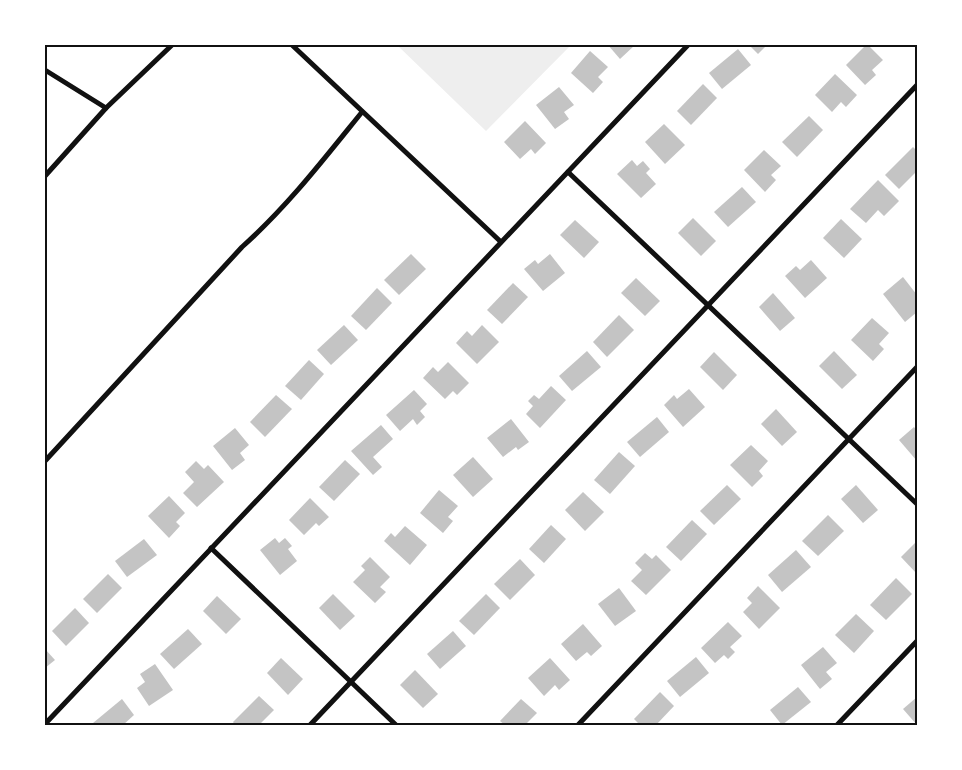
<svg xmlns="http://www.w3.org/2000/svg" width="962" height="770" viewBox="0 0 962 770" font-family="Lato,sans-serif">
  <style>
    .green { fill: #eee }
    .building { fill: #c4c4c4 }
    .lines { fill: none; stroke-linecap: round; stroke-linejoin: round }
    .minor { stroke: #111; stroke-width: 5 }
    .neatline { fill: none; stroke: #111; stroke-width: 2 }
  </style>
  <rect width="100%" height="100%" fill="#fff"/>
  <path class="green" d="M397,45H571L486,131Z"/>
  <g class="building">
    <path d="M608,45H635L620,59Z"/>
    <path d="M749,45H767L758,54Z"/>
    <path d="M866,45H868L883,60L872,70L876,75L865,85L846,65Z"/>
    <path d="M738,49L751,65L722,89L709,73Z"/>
    <path d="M590,51L608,67L598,77L603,82L593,93L571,73Z"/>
    <path d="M835,74L857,95L846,107L841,102L832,112L815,95Z"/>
    <path d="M703,84L717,98L691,125L677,111Z"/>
    <path d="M559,87L574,105L564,112L569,119L555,129L536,105Z"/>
    <path d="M809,116L823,130L797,157L782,142Z"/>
    <path d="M525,121L546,143L535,154L531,149L520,159L504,142Z"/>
    <path d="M664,124L685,145L665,164L645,142Z"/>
    <path d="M913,147L917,151V171L899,189L885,175Z"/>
    <path d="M764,150L781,166L771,175L776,180L765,192L744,170Z"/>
    <path d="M632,160L637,166L643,161L650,169L646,173L656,184L641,198L617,174Z"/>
    <path d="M878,180L899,201L884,216L878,210L866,223L850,209Z"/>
    <path d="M742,187L756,202L728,227L714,212Z"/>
    <path d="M693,218L716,241L701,256L678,233Z"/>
    <path d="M841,219L862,239L844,258L823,238Z"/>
    <path d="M575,220L599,242L584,258L560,235Z"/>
    <path d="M411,254L426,269L399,295L384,280Z"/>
    <path d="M550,254L565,273L543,291L524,269L535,260L538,264Z"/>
    <path d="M811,260L827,278L805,298L785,276L796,266L800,270Z"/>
    <path d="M903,277L917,295V312L905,322L883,294Z"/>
    <path d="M636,278L660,301L645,316L621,293Z"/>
    <path d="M513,283L528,297L502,324L487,310Z"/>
    <path d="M377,288L392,303L366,330L351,316Z"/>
    <path d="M773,293L795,318L780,331L759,307Z"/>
    <path d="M619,315L634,330L607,357L593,342Z"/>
    <path d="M872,318L889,333L879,344L884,349L873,361L851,340Z"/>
    <path d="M344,325L358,340L331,365L317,350Z"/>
    <path d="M482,325L499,342L477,364L456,343L467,331L472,336Z"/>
    <path d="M587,351L601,367L572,391L559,376Z"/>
    <path d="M834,351L857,375L842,389L819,366Z"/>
    <path d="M714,352L737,375L723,390L700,367Z"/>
    <path d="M309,360L324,374L301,400L285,386Z"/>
    <path d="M448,362L469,383L457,395L453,391L445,399L423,378L433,367L438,372Z"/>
    <path d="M551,386L566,400L540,428L526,414L533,406L528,401L534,395L539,399Z"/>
    <path d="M689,389L705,407L683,427L664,405L674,395L677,399Z"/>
    <path d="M414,390L427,404L420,411L425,417L417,425L413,419L400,431L386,415Z"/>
    <path d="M276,395L292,409L265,437L250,422Z"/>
    <path d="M776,409L797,432L782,446L761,424Z"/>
    <path d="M657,417L669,432L640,457L627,442Z"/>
    <path d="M511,419L529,442L518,450L516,447L503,457L487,438Z"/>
    <path d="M381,425L393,439L373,457L382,467L373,475L351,451Z"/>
    <path d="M914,427L917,431V461L899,440Z"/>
    <path d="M235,428L249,445L240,453L245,460L232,470L213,446Z"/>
    <path d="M751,445L768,461L759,471L763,476L752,487L730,465Z"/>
    <path d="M619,452L635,466L610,494L594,480Z"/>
    <path d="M473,457L493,479L473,497L453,475Z"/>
    <path d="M345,460L360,474L334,501L319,487Z"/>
    <path d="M196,461L204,469L208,465L224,482L197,507L183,493L194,482L185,472Z"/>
    <path d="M727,485L741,499L714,525L700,511Z"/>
    <path d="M856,485L878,510L863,523L841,499Z"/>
    <path d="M439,490L458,506L448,517L453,521L443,533L420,513Z"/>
    <path d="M583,492L604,512L585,531L565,510Z"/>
    <path d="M169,496L185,513L176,522L180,526L169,538L148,516Z"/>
    <path d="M310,498L329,517L319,526L316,523L304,535L289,520Z"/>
    <path d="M828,515L844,531L818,556L802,541Z"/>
    <path d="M692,520L707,534L681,561L666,547Z"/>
    <path d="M551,525L566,539L544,563L529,549Z"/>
    <path d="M405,526L427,545L410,565L384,541L391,533L395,537Z"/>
    <path d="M275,538L279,543L285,538L292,546L288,549L297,561L280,575L260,550Z"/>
    <path d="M144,539L157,555L127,577L115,561Z"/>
    <path d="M915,543L917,545V574L901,557Z"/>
    <path d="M796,550L811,567L782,592L768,575Z"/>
    <path d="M645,553L652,559L656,555L671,570L646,595L631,581L642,570L635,563Z"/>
    <path d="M370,557L390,577L380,587L386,592L375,603L353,582L365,570L361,566Z"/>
    <path d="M520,559L535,575L510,600L494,584Z"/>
    <path d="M108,574L122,588L97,613L83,599Z"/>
    <path d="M896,578L912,594L886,620L870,605Z"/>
    <path d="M758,586L780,608L759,629L743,612L752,603L747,598Z"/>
    <path d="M619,588L636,611L615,626L598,604Z"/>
    <path d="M333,594L355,616L340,630L319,608Z"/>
    <path d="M486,594L500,608L474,635L459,621Z"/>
    <path d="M217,596L241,619L226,634L203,611Z"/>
    <path d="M75,608L89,623L66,646L52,631Z"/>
    <path d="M856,614L874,631L854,653L835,635Z"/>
    <path d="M728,622L742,636L730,647L735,652L728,659L724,655L715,663L701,648Z"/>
    <path d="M583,624L602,646L591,656L587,652L576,661L561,644Z"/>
    <path d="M188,629L202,644L174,669L160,654Z"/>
    <path d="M453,631L466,646L440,669L427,654Z"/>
    <path d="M823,647L837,663L826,672L832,679L820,689L801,665Z"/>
    <path d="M45,649L55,660L45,668Z"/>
    <path d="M696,657L709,673L680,697L667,681Z"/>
    <path d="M281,658L303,679L288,695L267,673Z"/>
    <path d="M550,658L570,680L559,690L555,685L544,696L528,678Z"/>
    <path d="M155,664L173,690L149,706L137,688L145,682L140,674Z"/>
    <path d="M415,670L438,694L423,708L400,685Z"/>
    <path d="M798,687L811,702L782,725L770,710Z"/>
    <path d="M660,692L674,706L656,725H640L634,719Z"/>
    <path d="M259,696L274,710L259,725H235L233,722Z"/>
    <path d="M917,697V725L903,709Z"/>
    <path d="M122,699L134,715L123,725H95L93,723Z"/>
    <path d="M521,699L537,713L525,725H505L500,721Z"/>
  </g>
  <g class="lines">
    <g class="minor">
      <path d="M292,45L501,242"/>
      <path d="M45,70L106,108"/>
      <path d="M568,172L917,504"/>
      <path d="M45,176L106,108L172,45"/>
      <path d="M45,461L242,247C287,207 324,159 362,112"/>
      <path d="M211,548L396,725"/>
      <path d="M45,724L688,45"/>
      <path d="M310,725L917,85"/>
      <path d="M578,725L917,367"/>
      <path d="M837,725L917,641"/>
    </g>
  </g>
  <rect width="962" height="770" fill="none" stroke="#ffffff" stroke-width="92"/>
  <rect x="46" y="46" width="870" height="678" class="neatline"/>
</svg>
